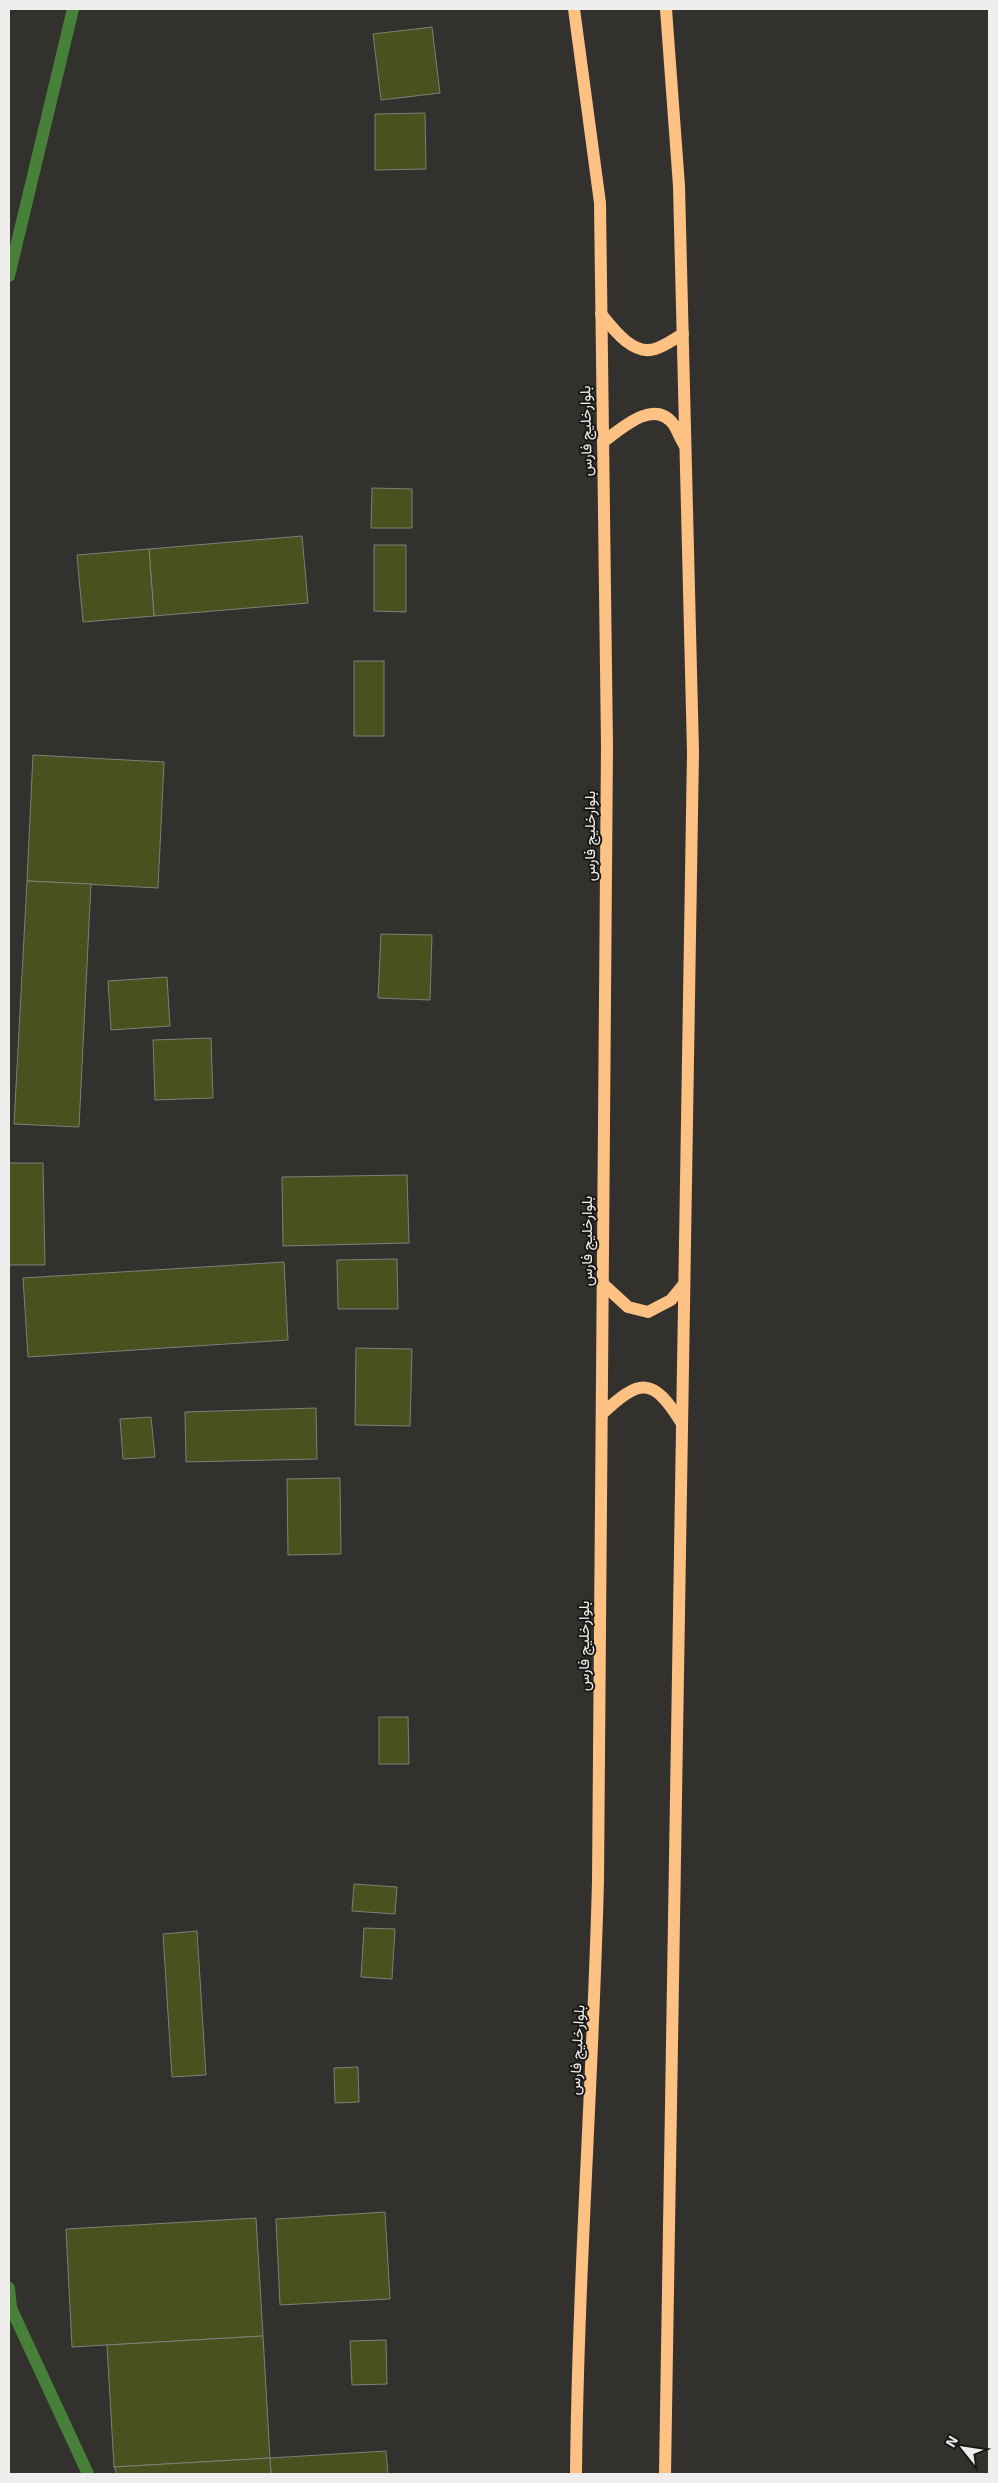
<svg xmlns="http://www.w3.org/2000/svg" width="998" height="2483" viewBox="0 0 998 2483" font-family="'Exo 2',Vazirmatn,sans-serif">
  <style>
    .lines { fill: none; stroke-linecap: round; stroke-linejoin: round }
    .stream { stroke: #478139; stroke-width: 12 }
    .building { fill: #4b511e; stroke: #7e7f7a }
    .major { stroke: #fdc184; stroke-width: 12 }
    .labels { text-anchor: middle; stroke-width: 4; stroke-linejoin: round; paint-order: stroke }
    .street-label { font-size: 15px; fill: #efeeec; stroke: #1a1917 }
  </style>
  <rect width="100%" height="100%" fill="#33312d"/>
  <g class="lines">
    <g class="stream">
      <path d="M9,276L73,9"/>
      <path d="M9,2288L11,2308L88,2474"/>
    </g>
  </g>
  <g class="building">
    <path d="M432,27L440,93L381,100L373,34Z"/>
    <path d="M425,113L426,169L375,170V114Z"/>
    <path d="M372,488L412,489V528H371Z"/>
    <path d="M302,536L308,603L154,616L149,549Z"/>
    <path d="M374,545H406V612L374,611Z"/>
    <path d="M149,549L154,616L83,622L77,555Z"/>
    <rect x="354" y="661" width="30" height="75"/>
    <path d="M33,755L164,762L158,888L27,881Z"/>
    <path d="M27,881L91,884L79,1127L14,1124Z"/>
    <path d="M381,934L432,935L430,1000L378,998Z"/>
    <path d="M167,977L170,1026L111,1030L108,981Z"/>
    <path d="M211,1038L213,1098L155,1100L153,1040Z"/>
    <path d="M9,1163H43L45,1265H9Z"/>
    <path d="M407,1175L409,1243L283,1246L282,1177Z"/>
    <path d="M397,1259L398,1309H338L337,1260Z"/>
    <path d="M284,1262L288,1340L28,1357L23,1278Z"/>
    <path d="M356,1348L412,1349L410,1426L355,1425Z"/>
    <path d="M316,1408L317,1459L186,1462L185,1412Z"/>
    <path d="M151,1417L155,1457L123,1459L120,1419Z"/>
    <path d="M340,1478L341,1554L288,1555L287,1479Z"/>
    <path d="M379,1717H408L409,1764H379Z"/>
    <path d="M354,1884L397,1887L395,1914L352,1911Z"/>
    <path d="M364,1928L395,1929L392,1979L361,1977Z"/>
    <path d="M197,1931L206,2075L172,2077L163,1934Z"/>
    <path d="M358,2067L359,2102L335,2103L334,2068Z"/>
    <path d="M385,2212L390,2299L280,2305L276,2219Z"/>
    <path d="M256,2218L263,2336L72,2347L66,2229Z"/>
    <path d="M263,2336L270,2458L114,2467L107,2345Z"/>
    <path d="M386,2340L387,2384L352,2385L350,2341Z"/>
    <path d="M386,2451L388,2474H271L270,2458Z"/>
    <path d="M270,2458L271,2474H117L114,2467Z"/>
  </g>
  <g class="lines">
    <g class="major">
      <path d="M574,9L600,203L607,746L598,1881C593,2079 578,2276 576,2474"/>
      <path d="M601,314C613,329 633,356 655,349C665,346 674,339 683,334"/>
      <path d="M603,442C621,429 654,397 674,425C678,432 681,440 685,446"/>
      <path d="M603,1284L628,1307L648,1312L671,1300L684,1284"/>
      <path d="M602,1414C640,1378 653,1377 681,1422"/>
      <path d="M665,2474L693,752L679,186L666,9"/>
    </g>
  </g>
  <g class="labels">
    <g class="street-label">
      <text transform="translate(586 431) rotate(-91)" y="5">بلوارخلیج فارس</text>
      <text transform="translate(590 836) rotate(-90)" y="5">بلوارخلیج فارس</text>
      <text transform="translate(587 1241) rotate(-90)" y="5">بلوارخلیج فارس</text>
      <text transform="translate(584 1646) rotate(-90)" y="5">بلوارخلیج فارس</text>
      <text transform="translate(577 2050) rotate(-87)" y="5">بلوارخلیج فارس</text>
    </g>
  </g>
  <rect width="998" height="2483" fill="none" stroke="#efeeec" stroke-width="20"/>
  <g transform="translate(963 2448) rotate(300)" stroke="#1a1917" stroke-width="4" paint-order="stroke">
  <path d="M0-4L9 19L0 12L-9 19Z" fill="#efeeec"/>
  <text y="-8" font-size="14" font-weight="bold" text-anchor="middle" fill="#efeeec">N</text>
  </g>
</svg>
